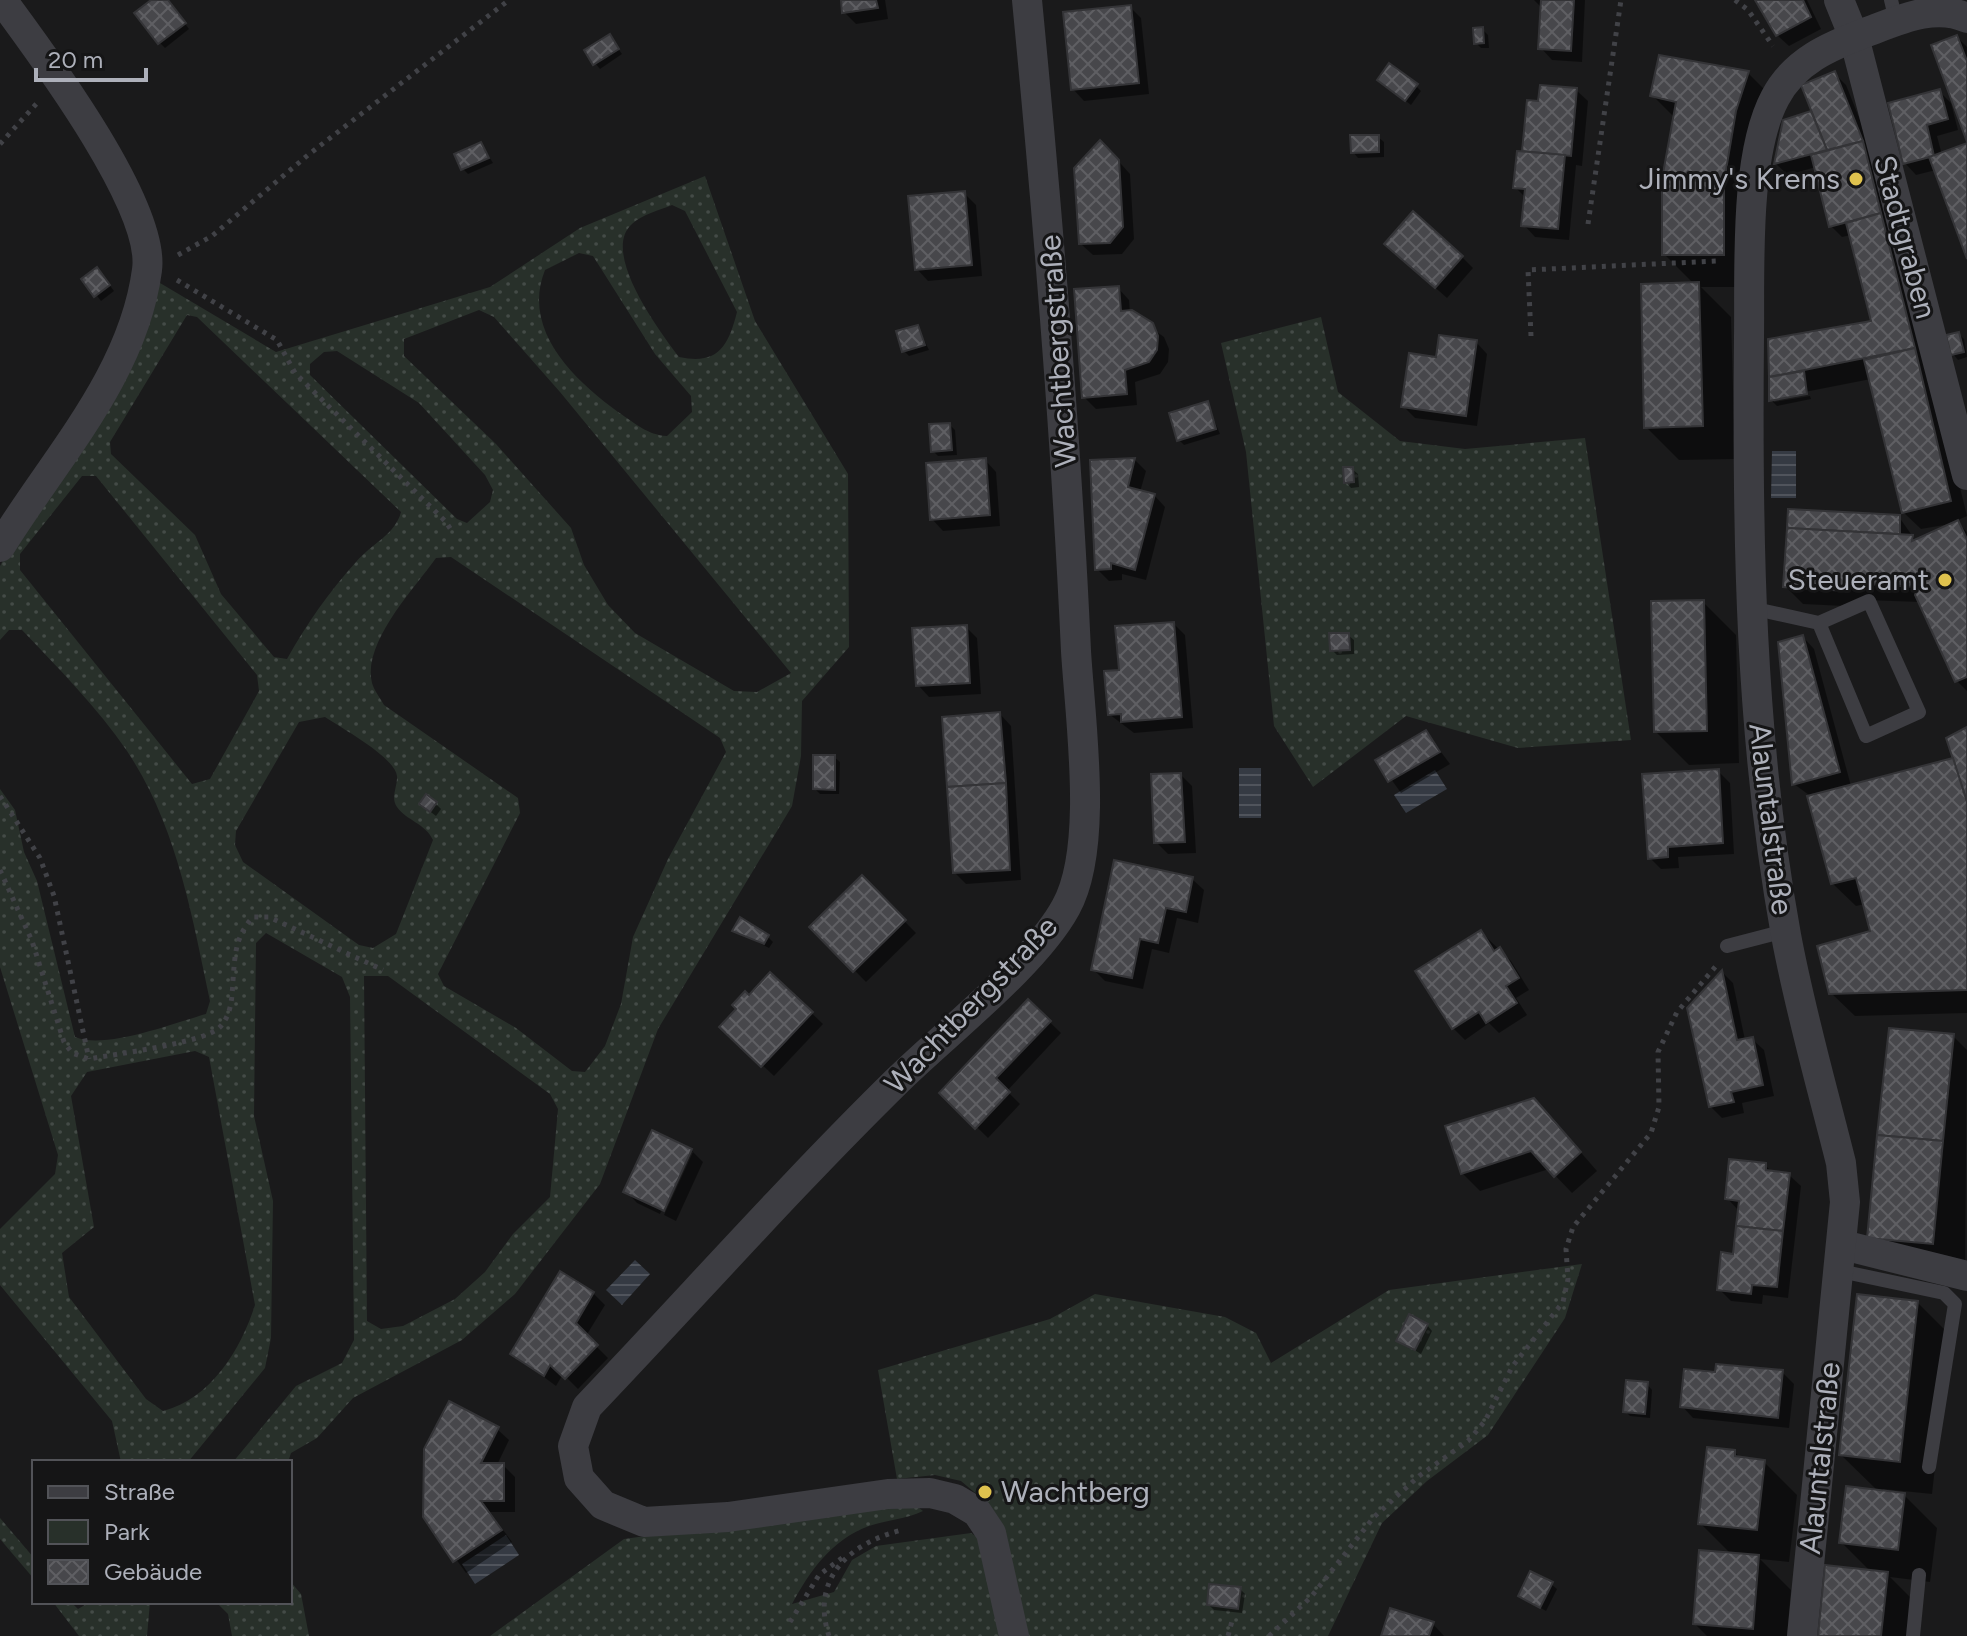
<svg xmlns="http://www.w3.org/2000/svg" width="1967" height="1636" viewBox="0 0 1967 1636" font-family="Figtree,sans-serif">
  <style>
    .green { fill: url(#green-dots); fill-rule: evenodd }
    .water { fill: url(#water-rules) }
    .shadow { fill: #0007 }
    .building { fill: url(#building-cross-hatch); stroke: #343437; stroke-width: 2 }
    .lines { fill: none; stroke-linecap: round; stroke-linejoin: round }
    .path { stroke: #414247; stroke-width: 5; stroke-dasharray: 4 6; stroke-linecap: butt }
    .lane { stroke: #3d3d42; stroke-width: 14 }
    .street { stroke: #3d3d42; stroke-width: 30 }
    .poi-dot { fill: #dfc24e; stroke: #151516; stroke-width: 3 }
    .labels { text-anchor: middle; stroke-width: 6; stroke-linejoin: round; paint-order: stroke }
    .poi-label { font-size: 30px; fill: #adb0ba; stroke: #151516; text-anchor: end }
    .street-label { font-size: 30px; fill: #adb0ba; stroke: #151516 }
  </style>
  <defs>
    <pattern id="green-dots" width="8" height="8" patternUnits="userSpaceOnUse" patternTransform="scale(2)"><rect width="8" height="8" fill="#28302a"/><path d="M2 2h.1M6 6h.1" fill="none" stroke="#444b47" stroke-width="1.8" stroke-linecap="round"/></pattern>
    <pattern id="water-rules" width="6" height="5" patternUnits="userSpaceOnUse" patternTransform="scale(2)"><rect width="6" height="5" fill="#353a43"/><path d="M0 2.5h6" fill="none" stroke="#50545c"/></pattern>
    <pattern id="building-cross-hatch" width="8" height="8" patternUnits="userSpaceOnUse" patternTransform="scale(2)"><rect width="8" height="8" fill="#47474b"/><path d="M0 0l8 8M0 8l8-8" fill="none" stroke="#5f5f63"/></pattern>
  </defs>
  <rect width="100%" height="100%" fill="#1a1a1b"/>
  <g class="green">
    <path d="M705,176L755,321L848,474L849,647L802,701L801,756L792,806L658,1029L600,1184L515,1294L462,1340L353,1398L317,1438L291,1453L288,1462H233L296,1386L342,1363L354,1340L350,997L342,977L266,933L256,943L254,1116L273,1201L271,1338L265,1368L188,1462H121L112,1421L0,1285V1229L55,1174L58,1155L0,967V789L15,810L24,852L37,881L75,1037C105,1050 174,1023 206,1014L210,1001C192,916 177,826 127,751C97,707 59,669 22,630H9L0,640V566L155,280L276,352L490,287L580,228ZM672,205L685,211L737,312C728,347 718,365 679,357C660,332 600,252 632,224C641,215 660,210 672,205ZM579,253L593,256L655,354L691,396L692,412L667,436C647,435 635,423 618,412C574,380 521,330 545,270ZM479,310L494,317L560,392L791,673L757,692L734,691L635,633L608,605L584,565L571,528L496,444L404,356V339ZM187,315L197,317L401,512C395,535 371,544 356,562C329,592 307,623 287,659L274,657L221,594L195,535L111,454L110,442ZM337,351L419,403L485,475L493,490L490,502L467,523L457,519L310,375V364L324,352ZM82,476H96L257,675L259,691L210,779L192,784L20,570V554ZM451,557L720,738L726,752L668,859L633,937L621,1004L605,1046L585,1072L572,1071L516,1028L444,986L438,974L520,813L518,798L384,705C380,698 374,690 372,683C362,643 414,589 436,558ZM325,717C341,728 395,757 397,776C398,786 390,797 397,807C407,821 425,823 433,840L396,934L373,948L359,945L243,862L235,845L236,831L299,722ZM364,976H388L550,1094L558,1109L550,1197L513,1234L485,1272L455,1299L403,1326L381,1329L367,1321ZM195,1051L209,1057L255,1305C241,1349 211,1399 163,1411L146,1399L69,1297L62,1253L94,1227L71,1096L87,1072Z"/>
    <path d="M1321,317L1338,392L1400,441L1465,449L1585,438L1631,740L1518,748L1406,716L1313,787L1274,726L1246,452L1221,343Z"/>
    <path d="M1582,1264L1565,1318L1488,1435L1427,1481L1382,1523L1328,1636H1027L980,1497L961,1481L935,1475L897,1479L878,1370L1050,1319L1095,1294L1225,1317L1256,1333L1271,1363L1389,1290Z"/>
    <path d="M847,1508H919L923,1511C906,1519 887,1520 869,1526C831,1540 810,1571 792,1604L834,1592L852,1560L876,1546L971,1533L982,1540L1007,1636H490L624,1539Z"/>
    <path d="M0,1518L34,1558V1579L0,1539Z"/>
    <path d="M290,1581L301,1594L309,1636H232L228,1614L216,1602H290Z"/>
    <path d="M53,1602H71L78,1609L90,1602H150L147,1636H79Z"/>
  </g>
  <g class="water">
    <path d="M1772,451H1796V498H1771Z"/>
    <rect x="1239" y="768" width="22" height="50"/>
    <path d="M1435,770L1447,789L1406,813L1394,795Z"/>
    <path d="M635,1260L650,1274L622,1305L606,1290Z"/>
    <path d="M506,1535L519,1555L475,1584L462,1564Z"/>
  </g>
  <g class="shadow">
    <path d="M155,0H167L189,29L165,48L160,43Z"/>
    <path d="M843,0H885L888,19L856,24L844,12Z"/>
    <path d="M1534,0H1585L1582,62L1552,60L1541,48V7Z"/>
    <path d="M1757,0H1807L1821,29L1789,46L1777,35Z"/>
    <path d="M1130,7L1141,18L1149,94L1084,101L1073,89Z"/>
    <path d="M1482,29L1488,35L1489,48H1481L1476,43Z"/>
    <path d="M610,37L622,54L600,69L595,63Z"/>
    <path d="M1957,37L1967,47V136Z"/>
    <path d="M1660,57L1748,73L1781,106L1768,144L1756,287H1701L1731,317L1735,459L1679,460L1646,427L1694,284L1664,254L1675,118L1652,95Z"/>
    <path d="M1835,74L1846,85L1874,155L1898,233L1967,516L1956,521L1967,532V691L1957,681L1920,602L1864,600V607L1803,604L1785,586L1790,511L1899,517L1916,541L1956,523L1921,529L1903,512L1871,379L1774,398V402L1810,396L1811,399L1777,406L1771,400L1770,341L1874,322L1851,235L1842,237L1831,226L1816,167L1788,175L1776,164L1785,121L1814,113Z"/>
    <path d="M1385,85L1416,86L1421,91L1411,105Z"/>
    <path d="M1576,90L1588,101L1582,166L1576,165L1569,240L1535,237L1524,225L1526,198L1515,187L1524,153L1529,102L1540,103Z"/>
    <path d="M1940,92L1951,103L1958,130L1937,136L1942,155L1967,145V254L1936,170L1916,175L1905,163Z"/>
    <path d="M1378,137L1384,142V157L1358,158L1353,152Z"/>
    <path d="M481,144L493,163L468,174L463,169Z"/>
    <path d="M1112,154L1130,174L1134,239L1122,254L1093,255L1081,244Z"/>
    <path d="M964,193L976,205L982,276L928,281L917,269Z"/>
    <path d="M1398,255L1462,257L1473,268L1447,298Z"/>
    <path d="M102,275L114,291L101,301L84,279Z"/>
    <path d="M1118,288L1129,300L1130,313L1164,337L1169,349L1168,362L1160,374L1135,382L1137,405L1096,409L1084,397Z"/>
    <path d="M918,327L929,350L909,356L904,351Z"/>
    <path d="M1959,334L1964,339L1967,357L1958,360L1953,354Z"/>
    <path d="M1476,342L1487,354L1477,426L1415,418L1403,406L1438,359Z"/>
    <path d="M1207,403L1220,434L1184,445L1179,440Z"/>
    <path d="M950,425L955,430L957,455L938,456L933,451Z"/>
    <path d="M985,460L996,472L1000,526L943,531L932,519Z"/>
    <path d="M1135,460L1146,471L1140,492L1154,495L1165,507L1146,580L1122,574V580L1109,581L1097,569Z"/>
    <path d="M1352,469L1358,474L1359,487L1351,488L1346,482Z"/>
    <path d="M1703,602L1736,635L1739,763L1689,765L1656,732Z"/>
    <path d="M1174,624L1185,635L1193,728L1134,733L1109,714L1121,672Z"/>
    <path d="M966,627L977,638L981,694L929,697L918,685Z"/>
    <path d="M1348,635L1354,640V654L1337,655L1332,650Z"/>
    <path d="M1803,637L1814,649L1851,786L1955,759L1967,730V1013L1855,1016L1831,993L1873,932L1865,904L1856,906L1832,883L1809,795L1794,784Z"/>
    <path d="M1000,714L1011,726L1021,880L966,884L955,873Z"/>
    <path d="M1426,732L1450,764L1401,793L1378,761Z"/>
    <path d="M834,757L840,762L839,794H820L815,789Z"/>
    <path d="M1718,771L1730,783L1734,854L1678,857L1679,868L1661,869L1650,858Z"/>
    <path d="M1181,775L1192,786L1196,853L1168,854L1156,842Z"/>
    <path d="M436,804L441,809L436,816L427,809Z"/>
    <path d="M862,878L916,933L866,982L812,927Z"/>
    <path d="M1192,879L1204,890L1198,923L1177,918L1169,953L1152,949L1143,989L1105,981L1093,969Z"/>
    <path d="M734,930L768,937L773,942L769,948Z"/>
    <path d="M1481,932L1511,961L1529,990L1516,998L1527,1015L1499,1033L1489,1023L1465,1040L1453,1028Z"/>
    <path d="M1722,972L1733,983L1745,1040L1752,1039L1764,1050L1774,1096L1742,1103L1744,1113L1722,1118L1710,1106Z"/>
    <path d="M771,974L823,1024L774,1076L722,1027Z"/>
    <path d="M1029,1002L1061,1033L1007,1091L1020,1104L988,1138L942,1093Z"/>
    <path d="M1953,1036L1967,1050L1965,1276L1869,1237Z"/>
    <path d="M1551,1118L1597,1171L1572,1193L1549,1169L1480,1191L1462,1173Z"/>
    <path d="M691,1150L703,1162L676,1221L664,1215L693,1152H688L660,1214L637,1203L626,1191Z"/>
    <path d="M1765,1165L1773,1173L1789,1175L1801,1186L1788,1298L1763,1295L1762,1304L1731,1301L1719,1289L1735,1256L1738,1210L1727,1198Z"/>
    <path d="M593,1293L605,1305L586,1336L608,1358L578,1389L563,1374L556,1386L513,1354Z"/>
    <path d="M1917,1302L1950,1335L1932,1494L1883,1489V1493L1904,1495L1937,1528L1930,1582L1890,1577L1920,1607L1917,1636H1820L1871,1572L1841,1542L1879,1492L1841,1455Z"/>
    <path d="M1427,1325L1432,1331L1421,1354L1398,1340Z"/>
    <path d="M1782,1372L1794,1384L1789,1428L1693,1418L1682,1406L1716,1375Z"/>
    <path d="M1647,1384L1652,1390L1650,1418L1630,1416L1625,1411Z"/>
    <path d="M497,1429L509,1440L497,1465H503L515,1477V1512H490L512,1542L466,1573L425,1516Z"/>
    <path d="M1735,1452L1741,1459L1764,1462L1797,1495L1789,1562L1760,1559L1791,1590L1787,1636H1707L1695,1624L1732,1555L1700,1523Z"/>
    <path d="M1551,1584L1557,1589L1546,1611L1520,1596Z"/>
    <path d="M1240,1589L1245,1594L1242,1613L1214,1610L1209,1605Z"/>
    <path d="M1433,1624L1444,1636H1383Z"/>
  </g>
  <g class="building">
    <path d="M151,0H168L186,23L158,44L134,13Z"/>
    <path d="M841,0H876L878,8L842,13Z"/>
    <path d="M1541,0H1574L1571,51L1538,49Z"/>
    <path d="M1755,0H1803L1811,17L1776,36Z"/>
    <path d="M1131,5L1139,83L1071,90L1063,12Z"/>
    <path d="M1483,27L1484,43L1474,44L1473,28Z"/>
    <path d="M610,34L619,49L593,65L584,50Z"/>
    <path d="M1957,35L1967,61V142L1931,45Z"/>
    <path d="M1659,55L1749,71L1736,111L1724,182L1662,179L1676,102L1650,96Z"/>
    <path d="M1389,63L1418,84L1405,101L1377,80Z"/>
    <path d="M1835,71L1863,141L1827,150L1801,85Z"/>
    <path d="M1540,85L1577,88L1571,156L1522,151L1527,100L1538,101Z"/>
    <path d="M1940,89L1948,119L1927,125L1934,156L1903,164L1888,103Z"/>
    <path d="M1811,111L1827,150L1774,164L1783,120Z"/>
    <path d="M1350,135H1379V152L1351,153Z"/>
    <path d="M1100,140L1119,160L1123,227L1110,243L1079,244L1074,168Z"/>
    <path d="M1863,141L1881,213L1829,227L1811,155Z"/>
    <path d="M481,142L489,158L461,170L454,154Z"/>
    <path d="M1967,143V259L1929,157Z"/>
    <path d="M1517,151L1565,155L1558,229L1521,226L1525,189L1513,188Z"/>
    <path d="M1662,179L1724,182V255H1662Z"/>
    <path d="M965,191L972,265L915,270L908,196Z"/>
    <path d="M1413,211L1463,256L1435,288L1384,244Z"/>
    <path d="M1881,213L1915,348L1769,377L1768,339L1871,321L1846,223Z"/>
    <path d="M97,267L110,285L94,297L81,279Z"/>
    <path d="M1699,282L1703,426L1644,428L1641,284Z"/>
    <path d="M1119,286L1121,311L1132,310L1153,323L1158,336L1157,350L1149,362L1125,370L1127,394L1082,398L1074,289Z"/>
    <path d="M918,325L925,345L902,352L896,331Z"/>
    <path d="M1959,332L1964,352L1951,355L1946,335Z"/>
    <path d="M1439,335L1477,340L1466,416L1401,407L1409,353L1436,357Z"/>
    <path d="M1915,348L1951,501L1902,513L1864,360Z"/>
    <path d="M1804,371L1807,394L1769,401V377Z"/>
    <path d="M1208,401L1216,429L1177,441L1169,413Z"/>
    <path d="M950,423L952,450L931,452L929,424Z"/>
    <path d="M986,458L990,515L930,520L926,463Z"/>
    <path d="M1135,458L1128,487L1155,494L1135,570L1111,563V569L1095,570L1090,460Z"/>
    <path d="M1343,467H1353L1354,482L1344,483Z"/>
    <path d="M1788,509L1900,515V534L1787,528Z"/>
    <path d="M1958,520L1967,539V677L1955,682L1915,595L1918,587L1847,583V591L1783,587L1787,528L1913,535L1912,541Z"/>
    <path d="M1704,600L1707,731L1654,732L1651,601Z"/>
    <path d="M1174,622L1182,717L1121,722V714L1108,715L1104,671L1119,670L1115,626Z"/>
    <path d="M967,625L970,683L916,686L912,628Z"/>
    <path d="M1329,633H1349L1350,650L1330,651Z"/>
    <path d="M1803,635L1840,772L1792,785L1778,642Z"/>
    <path d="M1000,712L1006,783L947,787L942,717Z"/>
    <path d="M1967,727V802L1946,738Z"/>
    <path d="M1426,730L1440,752L1388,782L1375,760Z"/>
    <path d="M813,755H835V790L813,789Z"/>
    <path d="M1953,758L1967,802V990L1829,994L1817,946L1870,931L1856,878L1831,884L1807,796Z"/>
    <path d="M1719,769L1723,843L1668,847V857L1648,859L1642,774Z"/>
    <path d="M1181,773L1185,842L1154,843L1151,774Z"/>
    <path d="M1006,783L1010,870L953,873L947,787Z"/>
    <path d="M426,794L437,802L430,812L419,804Z"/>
    <path d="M1114,860L1193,877L1186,912L1166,908L1158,943L1140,939L1132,978L1091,970Z"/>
    <path d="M862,875L906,920L853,972L809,927Z"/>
    <path d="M740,917L769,935L764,944L732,931Z"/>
    <path d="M1481,930L1494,951L1500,947L1519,978L1506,986L1517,1003L1486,1023L1479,1012L1452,1029L1415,971Z"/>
    <path d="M1722,970L1737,1040L1753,1037L1763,1085L1731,1092L1734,1102L1709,1107L1687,1008Z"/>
    <path d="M770,972L813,1012L761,1067L719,1027L736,1009L732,1005L745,991L749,995Z"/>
    <path d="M1028,999L1051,1021L996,1078L1010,1092L975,1129L939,1093Z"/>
    <path d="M1889,1028L1954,1034L1943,1141L1877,1135Z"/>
    <path d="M1534,1098L1581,1152L1554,1177L1531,1151L1461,1174L1445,1126Z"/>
    <path d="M652,1130L692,1149L664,1211L623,1192Z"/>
    <path d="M1877,1135L1943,1141L1933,1244L1867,1238Z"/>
    <path d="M1729,1159L1766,1163V1170L1790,1173L1783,1231L1736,1226L1739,1201L1725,1199Z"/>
    <path d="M1736,1226L1783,1231L1777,1287L1752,1285L1751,1294L1717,1290L1721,1252L1733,1254Z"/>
    <path d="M560,1271L594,1292L576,1323L598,1345L565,1379L550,1365L544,1376L510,1354Z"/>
    <path d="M1857,1294L1918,1301L1900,1462L1839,1455Z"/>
    <path d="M1409,1314L1428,1324L1415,1350L1396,1341Z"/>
    <path d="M1716,1364L1783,1370L1778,1418L1680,1407L1684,1369L1715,1372Z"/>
    <path d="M1626,1380L1648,1382L1645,1414L1623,1412Z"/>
    <path d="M449,1401L499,1427L481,1463H504V1501H481L502,1530L453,1562L423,1517L424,1449Z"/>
    <path d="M1707,1447L1735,1450V1456L1765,1460L1757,1530L1698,1524Z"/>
    <path d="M1846,1486L1905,1493L1898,1550L1839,1543Z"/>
    <path d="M1699,1550L1759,1555L1753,1629L1693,1624Z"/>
    <path d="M1825,1565L1888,1572L1881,1636H1818Z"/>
    <path d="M1530,1571L1553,1582L1540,1608L1518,1596Z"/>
    <path d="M1209,1584L1241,1587L1238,1609L1207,1605Z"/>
    <path d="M1390,1608L1434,1622L1429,1636H1381Z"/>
  </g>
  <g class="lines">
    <g class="path">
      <path d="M1735,0L1748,10L1773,46"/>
      <path d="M0,144L38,102"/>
      <path d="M1588,224L1621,0"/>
      <path d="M178,255L212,236L308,155L509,0"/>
      <path d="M177,280L277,340L295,373L446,522L453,533"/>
      <path d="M1531,336L1528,270L1716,261"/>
      <path d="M0,796L40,858L54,896L89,1059"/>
      <path d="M0,870L32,941L64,1042L72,1053L89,1059C114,1054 205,1043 220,1027C232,1014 232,996 233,980C235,955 235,937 253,917H269L383,970"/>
      <path d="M790,1622L819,1575L842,1558"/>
      <path d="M829,1636C810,1578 850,1543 902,1530"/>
      <path d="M1228,1636L1232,1621"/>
      <path d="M1269,1636L1311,1597L1374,1517L1419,1476L1468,1441L1485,1421L1512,1367L1563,1302L1568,1279L1566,1249L1573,1227L1651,1133L1659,1107L1658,1052L1677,1012L1716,966"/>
    </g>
    <g class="lane">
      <path d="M1891,0L1896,21"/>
      <path d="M1751,608L1819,623L1866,736L1919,712L1869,601L1819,623"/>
      <path d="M1727,946L1785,931"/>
      <path d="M1840,1271L1944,1293L1955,1304L1929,1467"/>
      <path d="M1913,1636L1919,1575"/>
    </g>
    <g class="street">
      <path d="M1839,0L1854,37L1967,475"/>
      <path d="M0,547C54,459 133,376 147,270C156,206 41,53 2,0"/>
      <path d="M1843,1245L1967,1276"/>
      <path d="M1014,1636L991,1533L977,1512L955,1499L930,1493L888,1494L728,1517L644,1522L603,1505L579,1478L573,1446L587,1407C691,1298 791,1185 898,1080C947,1032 1035,964 1066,907C1099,848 1080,719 1076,651C1066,434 1048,217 1027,0"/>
      <path d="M1802,1636L1845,1202L1841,1163C1822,1087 1800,1011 1786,935C1750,737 1747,537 1749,337C1750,271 1744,156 1775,98C1794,61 1830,46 1867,32C1899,20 1935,3 1967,18"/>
    </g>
  </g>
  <g class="poi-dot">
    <circle cx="1856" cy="179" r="8"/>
    <circle cx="1945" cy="580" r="8"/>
    <circle cx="985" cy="1492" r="8"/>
  </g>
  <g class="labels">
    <g class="poi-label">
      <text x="1840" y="189">Jimmy's Krems</text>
      <text x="1929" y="590">Steueramt</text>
      <text x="1001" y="1502" text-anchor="start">Wachtberg</text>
    </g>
    <g class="street-label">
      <text transform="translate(1905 237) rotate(75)" y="10">Stadtgraben</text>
      <text transform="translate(1058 351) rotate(-94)" y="10">Wachtbergstraße</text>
      <text transform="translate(1771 819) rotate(83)" y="10">Alauntalstraße</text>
      <text transform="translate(971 1005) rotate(-46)" y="10">Wachtbergstraße</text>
      <text transform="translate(1820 1458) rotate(-84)" y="10">Alauntalstraße</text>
    </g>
  </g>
  <rect x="32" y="1460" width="260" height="144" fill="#151516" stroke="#525358" stroke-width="2"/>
  <rect x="48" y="1486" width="40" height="12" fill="#3d3d42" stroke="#525358" stroke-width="2"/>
  <text x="104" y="1500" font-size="24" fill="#adb0ba">Straße</text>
  <rect x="48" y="1520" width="40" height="24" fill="#28302a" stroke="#525358" stroke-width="2"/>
  <text x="104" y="1540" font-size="24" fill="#adb0ba">Park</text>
  <rect x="48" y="1560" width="40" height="24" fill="url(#building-cross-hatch)" stroke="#525358" stroke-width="2"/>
  <text x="104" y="1580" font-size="24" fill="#adb0ba">Gebäude</text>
  <path d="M36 68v12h110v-12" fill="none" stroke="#adb0ba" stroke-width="4"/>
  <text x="48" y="68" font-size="24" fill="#adb0ba" stroke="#151516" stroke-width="6" paint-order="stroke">20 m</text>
</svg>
